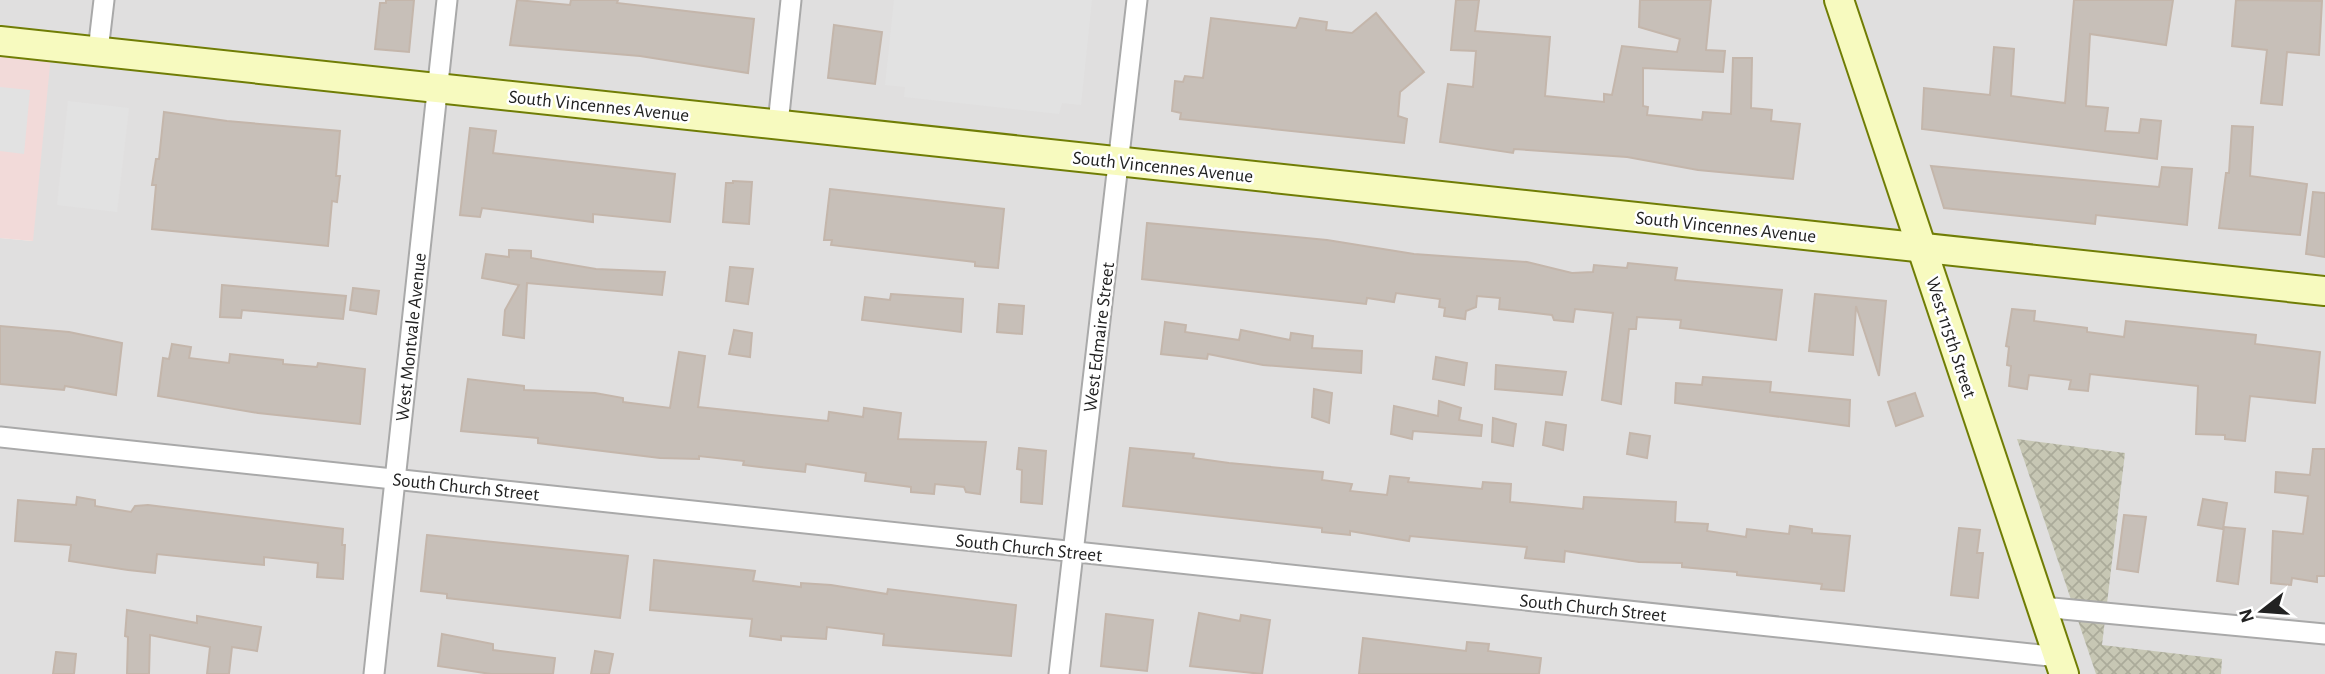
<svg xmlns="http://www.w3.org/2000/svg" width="2325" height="674" viewBox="0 0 2325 674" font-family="'Alegreya Sans',sans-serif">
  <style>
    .residential { fill: #e0dfdf }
    .commercial { fill: #f2dad9 }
    .construction { fill: url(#construction-cross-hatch) }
    .parking { fill: #e2e2e2 }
    .building { fill: #c7bfb8; stroke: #c4b6ab; stroke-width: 2 }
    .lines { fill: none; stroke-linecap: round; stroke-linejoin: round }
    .street-casing { stroke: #a9a9a9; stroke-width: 23 }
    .secondary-casing { stroke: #707d05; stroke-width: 32 }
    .street { stroke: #fff; stroke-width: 19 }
    .secondary { stroke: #f7fabf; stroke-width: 28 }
    .labels { text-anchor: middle; stroke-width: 5; stroke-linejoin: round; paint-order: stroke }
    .street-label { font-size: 19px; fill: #222; stroke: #fff }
  </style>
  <defs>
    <pattern id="construction-cross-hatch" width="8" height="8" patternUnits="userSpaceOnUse" patternTransform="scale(1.75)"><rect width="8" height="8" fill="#c7c7b4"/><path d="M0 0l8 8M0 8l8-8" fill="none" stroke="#abab9a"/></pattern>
  </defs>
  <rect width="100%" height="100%" fill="#f2efe9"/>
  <path class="residential" d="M0,0H2325V674H0V238L32,241L0,38Z"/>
  <path class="commercial" d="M0,38L52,44L33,241L0,238Z"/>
  <path class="construction" d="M2017,439L2125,453L2102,645L2222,659L2221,674H2096Z"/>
  <g class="parking">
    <path d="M894,0H1092L1081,105L1062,103L1059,114L904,97L905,87L885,85Z"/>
    <path d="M0,87L30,90L24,154L0,151Z"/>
    <path d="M68,101L129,108L117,212L57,205Z"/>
  </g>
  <g class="building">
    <path d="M386,0H414L409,52L375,49L380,3H386Z"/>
    <path d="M517,0L570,5L571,0H618L617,3L754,19L748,73L640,56L510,45Z"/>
    <path d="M1456,0H1479L1475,31L1550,37L1545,96L1604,102V94L1612,95L1622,46L1677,52L1680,39L1639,27L1640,0H1711L1706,50L1725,51L1723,72L1643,68V106L1648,107L1647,115L1702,120L1703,112L1731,114L1733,58H1752L1751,108L1772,110L1771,121L1800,124L1793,179L1698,170L1627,157L1514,149L1513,153L1440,142L1448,84L1473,87L1476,51L1451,50Z"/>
    <path d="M2074,0H2173L2166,45L2090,34L2086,106L2108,108L2105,131L2139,133L2141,119L2161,121L2157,159L1922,129L1924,88L1990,95L1994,47L2014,49L2011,96L2065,103Z"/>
    <path d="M2236,0L2322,1L2319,55L2287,52L2282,105L2261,103L2267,50L2232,46Z"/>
    <path d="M1376,13L1424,72L1400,92L1398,116L1407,119L1404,143L1180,119L1181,113L1172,111L1175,81L1183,82L1185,76L1203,78L1211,18L1296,28L1300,18L1327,22L1326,30L1352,33Z"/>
    <path d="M834,25L882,32L875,84L828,78Z"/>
    <path d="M164,112L227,121L340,131L336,176H340L337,202L332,201L328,246L152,229L156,185H152L156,159H159Z"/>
    <path d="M2232,126L2253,127L2250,176L2307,184L2300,235L2219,228L2226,173H2229Z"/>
    <path d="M470,128L496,131L493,153L675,174L670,222L593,214V222L482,208L480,217L460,215Z"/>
    <path d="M1931,166L2159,187L2162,167L2192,169L2187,225L2096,215L2095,224L1944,208Z"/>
    <path d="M733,181L752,182L749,224L723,222L726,183H733Z"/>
    <path d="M830,189L1004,209L998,268L975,266V262L831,245L832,240H824Z"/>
    <path d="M2313,192L2325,193V257L2306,254Z"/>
    <path d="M1147,223L1327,240L1414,254L1527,262L1572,273L1593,272L1594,265L1627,268L1628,263L1677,268L1675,280L1782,290L1776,340L1680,328L1681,320L1637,317L1636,329H1629L1621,404L1602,400L1613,313L1575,309L1573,322L1554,320L1552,315L1499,309L1500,298L1477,296L1476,307L1466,311L1465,319L1444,316L1445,308L1439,307L1440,299L1396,293L1394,302L1367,298L1366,304L1142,279Z"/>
    <path d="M509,250L531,251V258L596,269L665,272L662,295L527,283L524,338L503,335L505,310L519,285L482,278L486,254L509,257Z"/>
    <path d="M730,267L753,269L748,304L726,301Z"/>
    <path d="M222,285L346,296L343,319L242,310L241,318L220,317Z"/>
    <path d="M353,288L379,291L376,314L350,310Z"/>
    <path d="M891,294L963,299L961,332L862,320L865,297L890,300Z"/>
    <path d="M1815,294L1886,301L1879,376L1856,306L1853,355L1809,351Z"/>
    <path d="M999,304L1024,306L1022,334L997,332Z"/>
    <path d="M2012,309L2035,311L2034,321L2087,328V332L2124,337L2126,321L2256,335L2255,344L2320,352L2315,403L2250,396L2245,441L2225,439V435L2196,434L2198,386L2090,374L2088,391L2069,389L2071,380L2029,375L2027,389L2009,386L2011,366L2007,365L2009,347L2006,346Z"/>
    <path d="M1165,322L1186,325L1185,332L1239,340L1241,330L1290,340L1291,333L1313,336L1312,348L1362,351L1361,373L1263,365L1208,354L1207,359L1161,354Z"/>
    <path d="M0,326L69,332L122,343L116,395L65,386L64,390L0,384Z"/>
    <path d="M734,330L752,333L750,357L729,354Z"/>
    <path d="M172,344L191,347L189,358L229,363L230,354L283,360V364L317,367L318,363L365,369L360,424L258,413L158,396L163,358L169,359Z"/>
    <path d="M679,352L705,356L698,407L828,421L829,412L863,417L864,408L901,413L898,439L986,442L980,494L966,492L964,487L935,484L934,494L911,492V487L865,481L866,473L806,464L805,472L743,465L744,461L699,456V459L660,458L538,443V438L461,431L468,379L524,386V390L595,393L623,398V402L670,408Z"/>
    <path d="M1436,357L1467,363L1464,385L1433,379Z"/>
    <path d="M1496,365L1566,372L1562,395L1495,389Z"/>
    <path d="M1703,377L1771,382L1770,392L1850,400L1849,426L1675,403L1676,383L1702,385Z"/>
    <path d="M1314,389L1332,393L1329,423L1312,417Z"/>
    <path d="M1915,393L1923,416L1896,426L1888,402Z"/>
    <path d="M1439,401L1461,408L1459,420L1482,425L1481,436L1413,431L1412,439L1391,434L1394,406L1438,416Z"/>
    <path d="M1493,418L1516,424L1513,446L1492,442Z"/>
    <path d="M1546,422L1566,425L1563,450L1543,445Z"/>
    <path d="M1630,433L1650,436L1647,458L1627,454Z"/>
    <path d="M1019,448L1046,451L1042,504L1021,502L1022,470L1017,469Z"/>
    <path d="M1130,448L1194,454L1193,458L1229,463L1323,472L1322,480L1352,484L1350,491L1387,495L1390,476L1409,478L1408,482L1482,489L1483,482L1511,484L1510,502L1583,509L1584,497L1676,502L1675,522L1708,524L1707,531L1746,537L1747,529L1789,534L1790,526L1812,529V533L1850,536L1844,591L1821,589L1822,584L1737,575V572L1682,567V563L1639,562L1565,551L1564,562L1525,558L1527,547L1410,536L1409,541L1350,531V535L1322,532V528L1123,506Z"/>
    <path d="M2313,449H2325V576H2317V582L2292,578L2291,585L2271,583L2273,531L2303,534L2308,496L2275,492L2276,472L2310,475Z"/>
    <path d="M77,497L95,500V506L131,512L135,506L148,505L343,529L342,545H345L343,579L317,577L318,563L264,557V565L157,554L155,573L128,570L69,561L71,545L15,541L18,500L76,505Z"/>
    <path d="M2203,499L2227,503L2223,529L2198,525Z"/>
    <path d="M2124,515L2146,517L2138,572L2117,569Z"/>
    <path d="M2224,527L2245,529L2238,584L2217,581Z"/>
    <path d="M1959,528L1980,530L1977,553H1983L1978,598L1951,595Z"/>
    <path d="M427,535L628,556L620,618L447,598V594L421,591Z"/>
    <path d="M654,560L755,571L753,581L801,587V583L831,585L887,594L888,589L1016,605L1011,656L883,645L884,634L827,627L826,639L781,636V640L750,636L752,619L650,610Z"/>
    <path d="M127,610L197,623V616L261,627L257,651L232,647L229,674H207L210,647L150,635L149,674H127L128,637L125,636Z"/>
    <path d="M1199,613L1240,621L1241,615L1270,620L1262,674L1190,666Z"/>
    <path d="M1106,614L1153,620L1147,671L1101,666Z"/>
    <path d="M442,634L493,644V650L555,658L553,674H491L438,666Z"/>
    <path d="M1363,638L1466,651L1467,642L1489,644L1488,651L1541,658L1539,674H1359Z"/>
    <path d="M595,651L613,654L609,674H591Z"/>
    <path d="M56,652L76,654L74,674H53Z"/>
  </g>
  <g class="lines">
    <g class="street-casing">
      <g id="street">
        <path d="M98,51L104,0"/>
        <path d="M778,124L791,0"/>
        <path d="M0,437L2059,657"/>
        <path d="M2042,607L2325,634"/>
        <path d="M374,674L447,0"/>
        <path d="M1059,674L1137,0"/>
      </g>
    </g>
    <g class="secondary-casing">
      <g id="secondary">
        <path d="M1839,0L2064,674"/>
        <path d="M0,41L2325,291"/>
      </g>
    </g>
    <use href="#street" class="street"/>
    <use href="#secondary" class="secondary"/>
  </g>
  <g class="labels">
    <g class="street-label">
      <text transform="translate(599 105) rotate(6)" y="7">South Vincennes Avenue</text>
      <text transform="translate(1163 166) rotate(6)" y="7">South Vincennes Avenue</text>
      <text transform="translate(1726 226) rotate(6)" y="7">South Vincennes Avenue</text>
      <text transform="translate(410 337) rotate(-84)" y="7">West Montvale Avenue</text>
      <text transform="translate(1098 337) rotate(-83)" y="7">West Edmaire Street</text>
      <text transform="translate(1952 337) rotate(72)" y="7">West 115th Street</text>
      <text transform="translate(466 486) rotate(6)" y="7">South Church Street</text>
      <text transform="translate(1029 547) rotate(6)" y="7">South Church Street</text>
      <text transform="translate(1593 607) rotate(6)" y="7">South Church Street</text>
    </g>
  </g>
  <g transform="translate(2262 611) rotate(253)" stroke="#ffffff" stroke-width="5" paint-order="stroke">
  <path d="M0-5L12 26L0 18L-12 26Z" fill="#222222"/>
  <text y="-10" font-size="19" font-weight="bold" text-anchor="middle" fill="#222222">N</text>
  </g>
</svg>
